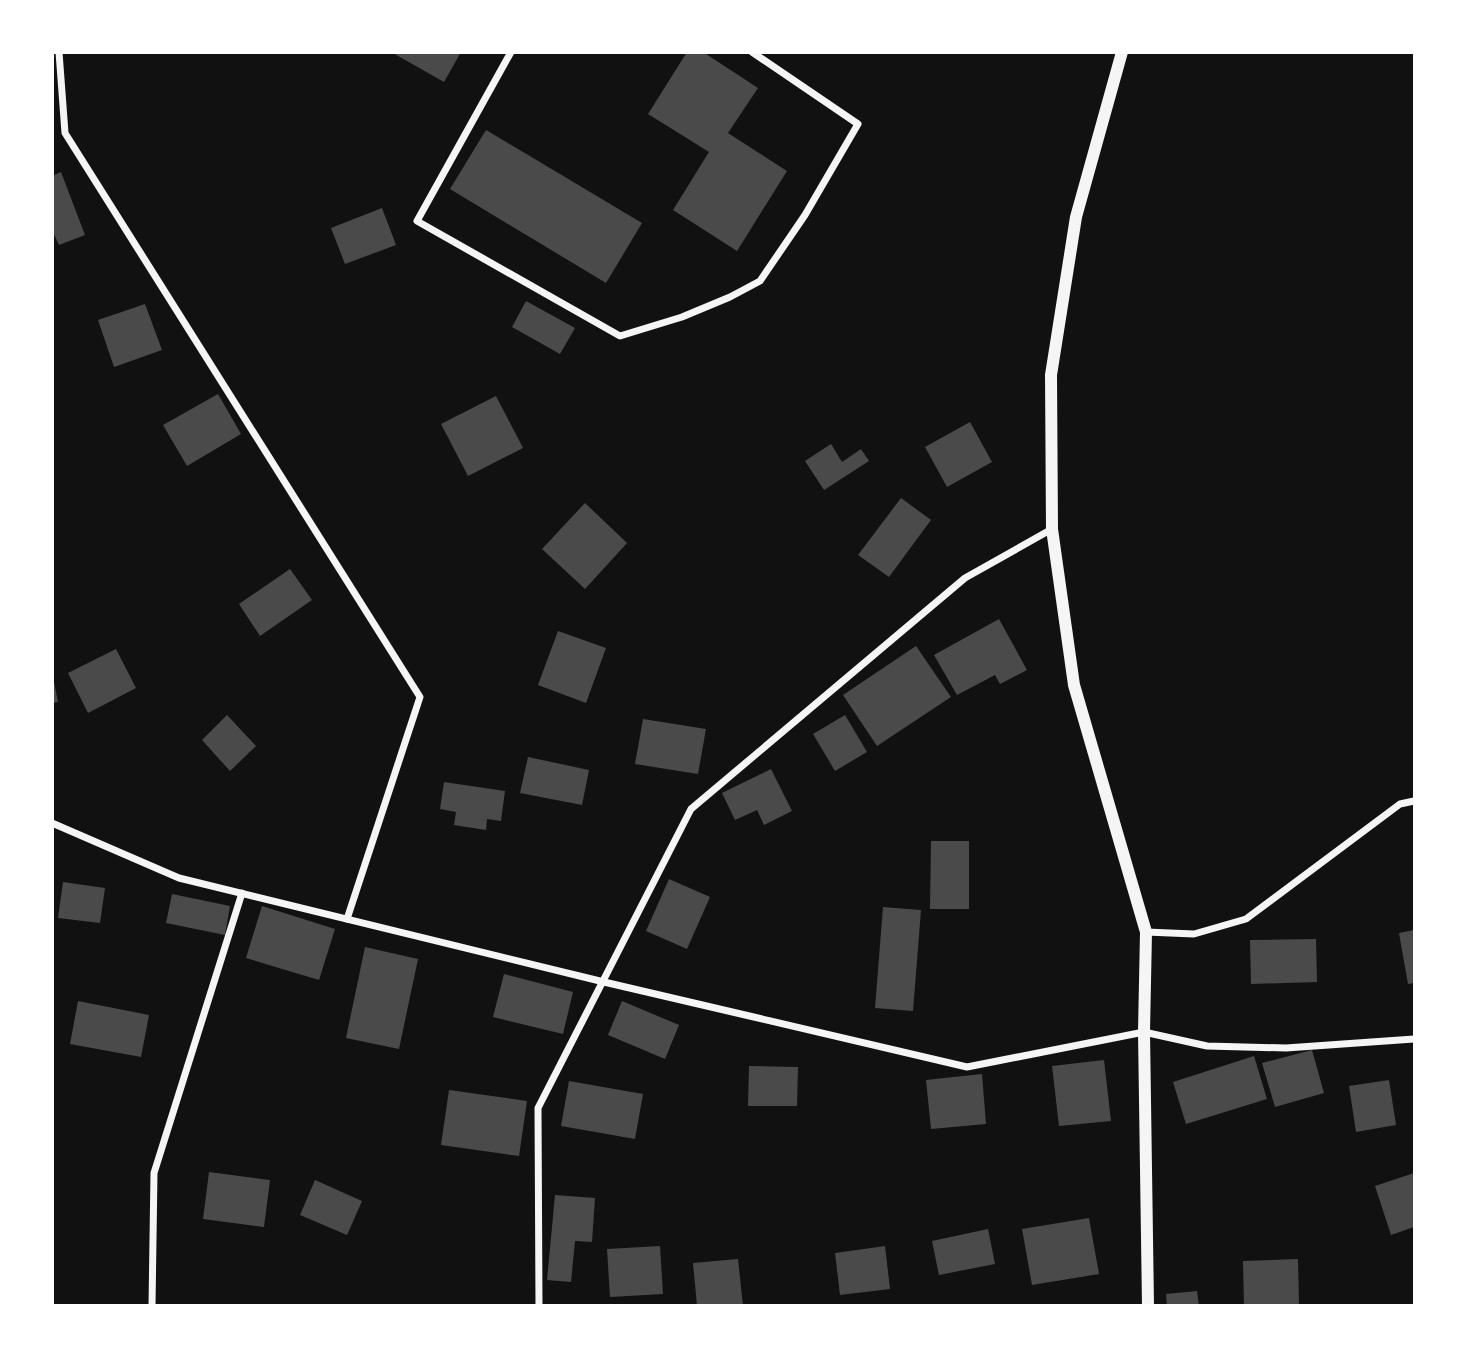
<svg xmlns="http://www.w3.org/2000/svg" width="1467" height="1358" viewBox="0 0 1467 1358" font-family="'Fira Sans Condensed',sans-serif">
  <style>
    .building { fill: #4a4a4a }
    .lines { fill: none; stroke-linecap: round; stroke-linejoin: round }
    .minor { stroke: #f5f5f5; stroke-width: 7 }
    .tertiary { stroke: #f5f5f5; stroke-width: 12 }
  </style>
  <rect width="100%" height="100%" fill="#111"/>
  <g class="building">
    <path d="M391,52H461L444,82Z"/>
    <path d="M687,52H703L758,88L728,133L787,171L737,251L673,210L709,152L648,114Z"/>
    <path d="M486,130L642,223L606,283L450,189Z"/>
    <path d="M61,172L85,235L59,245L52,230V176Z"/>
    <path d="M382,208L396,245L345,264L331,228Z"/>
    <path d="M526,301L575,328L560,354L512,327Z"/>
    <path d="M145,304L162,350L114,367L98,320Z"/>
    <path d="M218,394L241,434L187,466L163,425Z"/>
    <path d="M496,396L523,448L468,476L441,424Z"/>
    <path d="M970,422L992,462L947,487L925,447Z"/>
    <path d="M831,444L842,462L861,449L869,461L824,490L805,461Z"/>
    <path d="M901,498L931,520L889,577L858,555Z"/>
    <path d="M585,503L627,543L585,589L542,549Z"/>
    <path d="M290,569L312,600L260,636L239,604Z"/>
    <path d="M999,619L1027,670L1000,684L995,675L957,695L934,655Z"/>
    <path d="M558,631L606,648L586,703L538,685Z"/>
    <path d="M916,646L951,697L877,746L843,695Z"/>
    <path d="M116,649L136,688L88,713L68,673Z"/>
    <path d="M52,672L58,702L52,703Z"/>
    <path d="M227,715L256,746L230,771L202,740Z"/>
    <path d="M845,715L867,752L835,771L813,734Z"/>
    <path d="M643,719L706,729L698,774L635,764Z"/>
    <path d="M528,757L589,770L582,805L520,793Z"/>
    <path d="M771,769L792,811L764,825L757,810L735,820L722,793Z"/>
    <path d="M444,782L505,791L501,821L487,819L486,830L454,825L456,812L440,809Z"/>
    <path d="M931,841H969V909H930Z"/>
    <path d="M669,879L710,897L687,949L646,931Z"/>
    <path d="M63,882L105,888L100,923L58,918Z"/>
    <path d="M172,894L230,906L225,935L166,923Z"/>
    <path d="M262,906L335,929L319,980L246,958Z"/>
    <path d="M883,907L921,910L913,1011L875,1008Z"/>
    <path d="M1414,930V983L1408,984L1399,933Z"/>
    <path d="M1316,939L1317,982L1251,984L1250,940Z"/>
    <path d="M365,947L418,959L399,1049L346,1038Z"/>
    <path d="M504,974L573,992L563,1034L493,1017Z"/>
    <path d="M78,1001L149,1015L141,1057L70,1044Z"/>
    <path d="M622,1001L679,1025L665,1059L608,1035Z"/>
    <path d="M1312,1050L1324,1093L1275,1107L1262,1063Z"/>
    <path d="M1254,1056L1267,1099L1186,1124L1173,1082Z"/>
    <path d="M1104,1060L1111,1121L1059,1126L1052,1066Z"/>
    <path d="M749,1066L798,1067L797,1106H748Z"/>
    <path d="M982,1074L986,1124L931,1129L926,1080Z"/>
    <path d="M1389,1080L1396,1125L1356,1132L1349,1086Z"/>
    <path d="M569,1081L643,1094L635,1139L561,1126Z"/>
    <path d="M449,1090L527,1101L519,1156L441,1145Z"/>
    <path d="M209,1172L270,1180L264,1227L203,1219Z"/>
    <path d="M1414,1173V1227L1391,1235L1375,1186Z"/>
    <path d="M315,1180L362,1201L347,1235L300,1215Z"/>
    <path d="M555,1195L595,1198L592,1242L575,1241L571,1282L547,1280Z"/>
    <path d="M1089,1218L1099,1274L1032,1285L1022,1229Z"/>
    <path d="M988,1229L995,1264L939,1275L932,1241Z"/>
    <path d="M660,1246L663,1294L610,1297L607,1249Z"/>
    <path d="M885,1246L890,1289L840,1295L835,1253Z"/>
    <path d="M738,1259L743,1306H697L693,1263Z"/>
    <path d="M1298,1259L1299,1305L1244,1306L1243,1261Z"/>
    <path d="M1197,1291L1199,1306H1167L1166,1294Z"/>
  </g>
  <g class="lines">
    <g class="minor">
      <path d="M59,52L65,133L420,697L347,919"/>
      <path d="M511,52L417,221L620,336L682,317L730,297L760,281L805,215L858,124L752,52"/>
      <path d="M52,823L179,878L604,982L967,1067L1144,1032L1207,1046L1286,1048L1414,1039"/>
      <path d="M1146,932L1194,934L1246,919L1400,804L1414,801"/>
      <path d="M152,1306L154,1173L242,893"/>
      <path d="M539,1306L538,1108L691,809L965,578L1052,529"/>
    </g>
    <path class="tertiary" d="M1122,52L1076,217L1051,375L1052,529L1074,685L1146,932L1144,1032L1148,1306"/>
  </g>
  <rect width="1467" height="1358" fill="none" stroke="#ffffff" stroke-width="108"/>
</svg>
